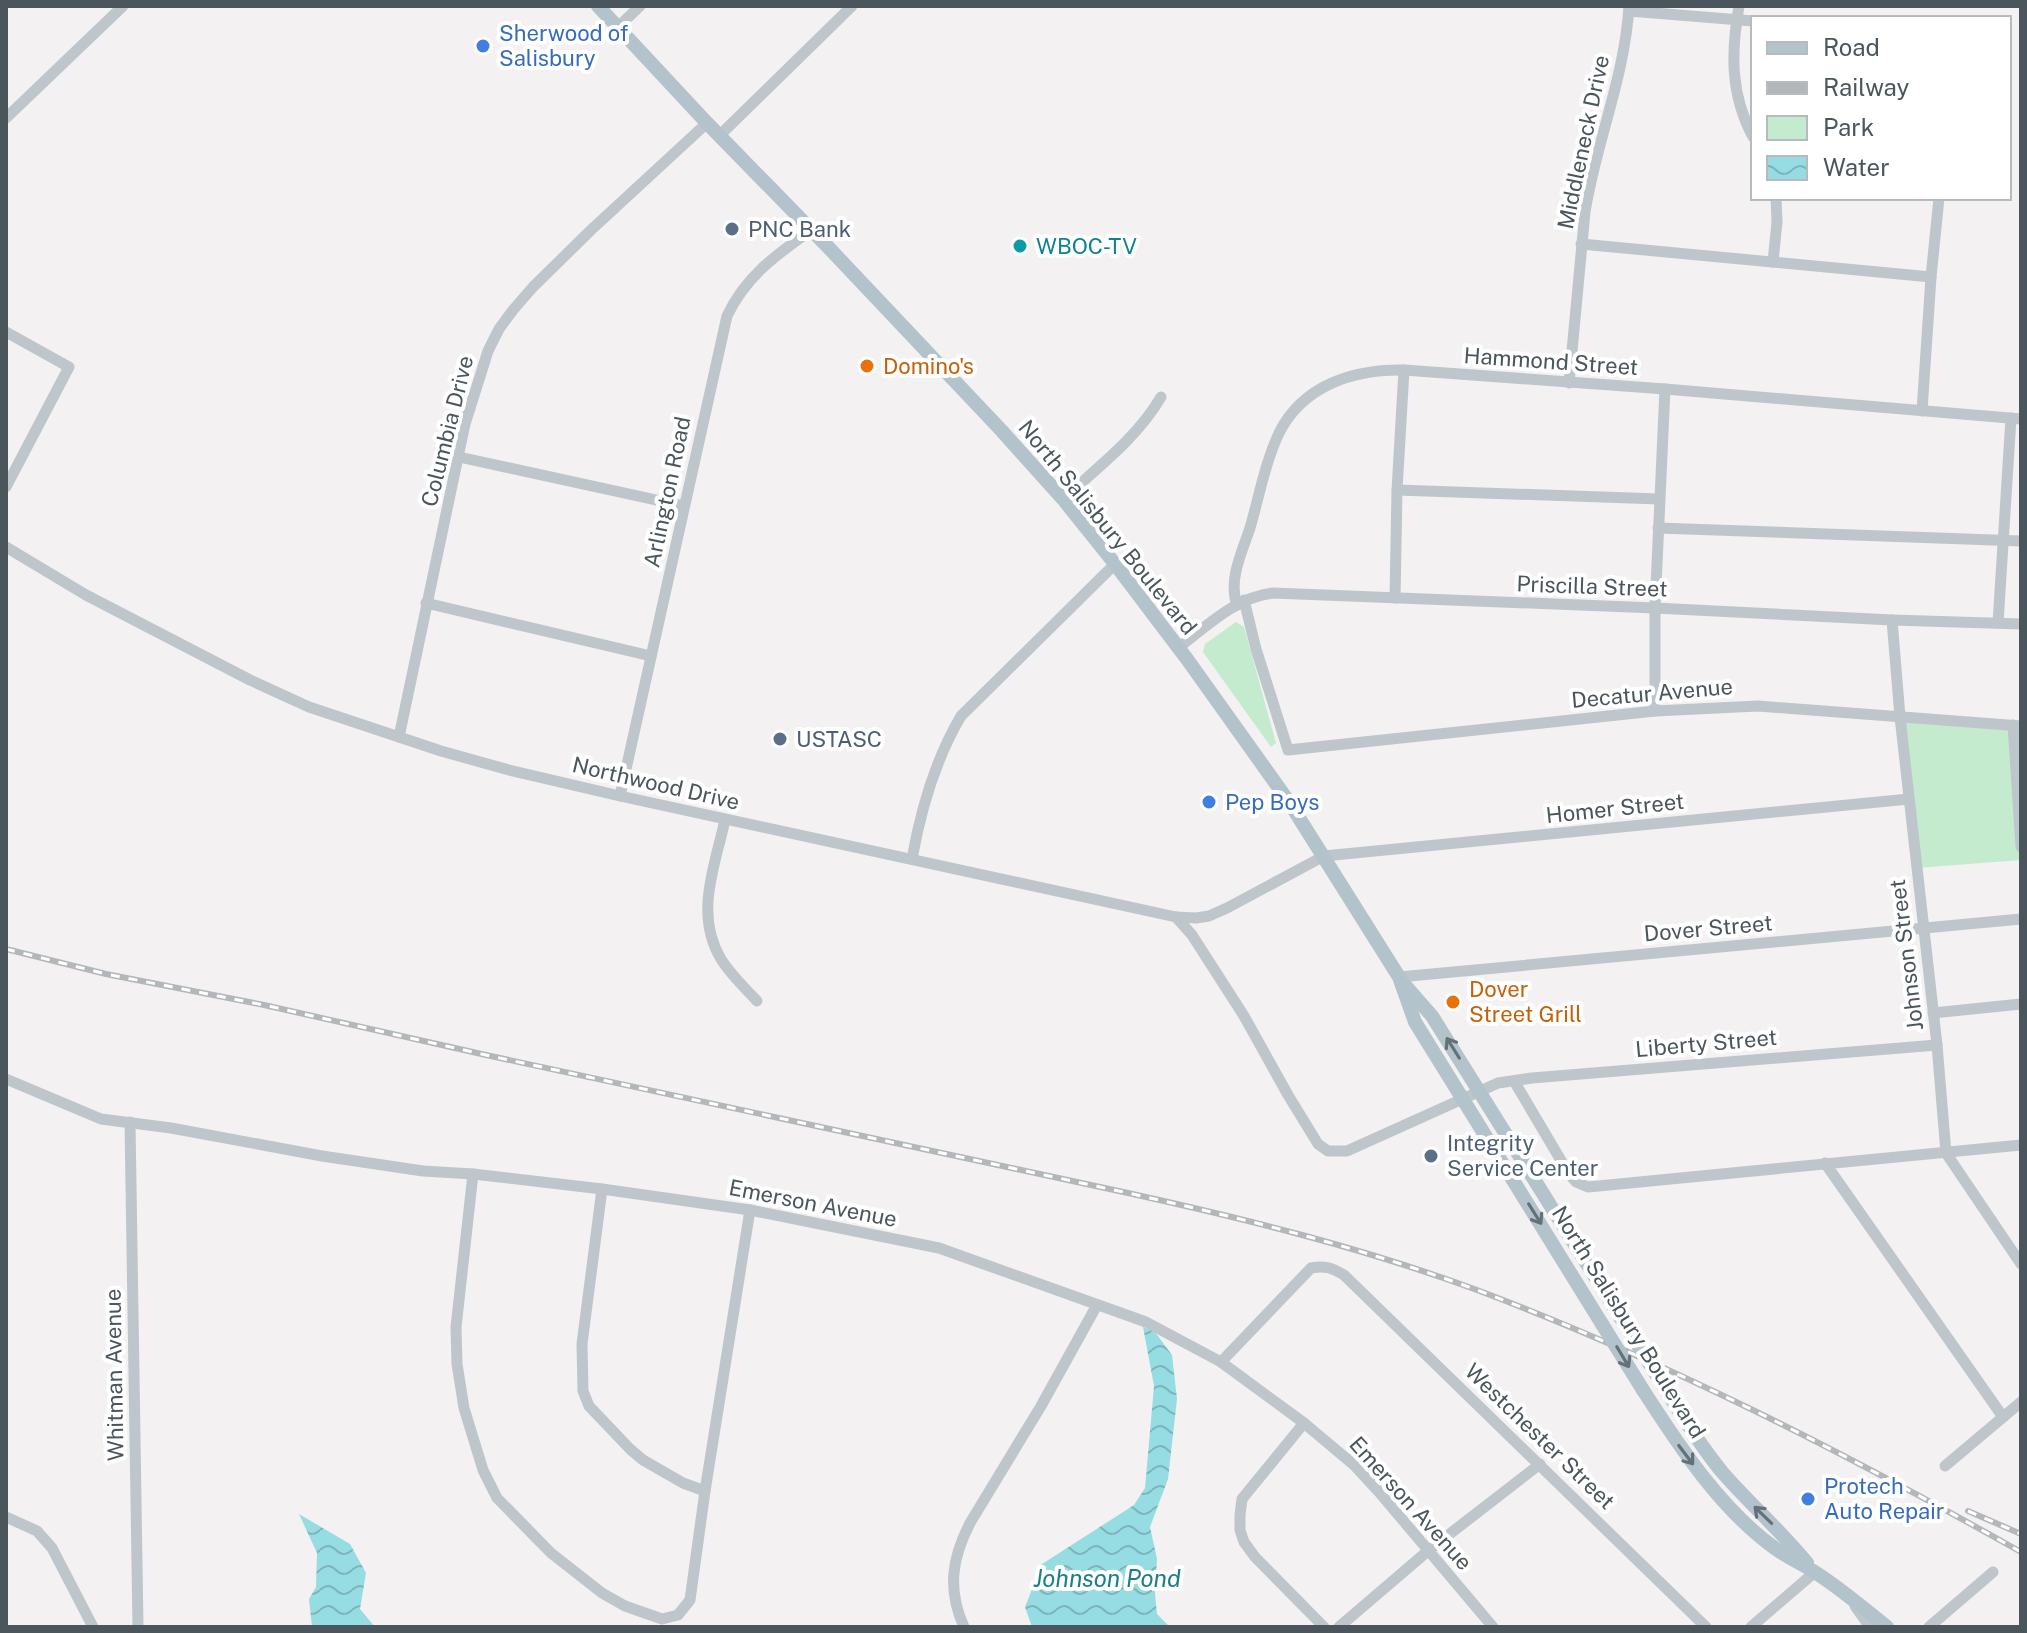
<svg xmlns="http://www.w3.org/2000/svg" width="2027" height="1633" viewBox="0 0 2027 1633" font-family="'Public Sans',sans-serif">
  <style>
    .green { fill: #c4ebce }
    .water { fill: url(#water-waves) }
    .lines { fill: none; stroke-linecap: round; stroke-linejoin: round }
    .minor { stroke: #bec6cb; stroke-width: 11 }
    .major { stroke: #b3c3cc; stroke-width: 14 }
    .rail-casing { stroke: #b3b7ba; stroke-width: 6 }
    .rail { stroke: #fff; stroke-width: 3; stroke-dasharray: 9; stroke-linecap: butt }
    .major-bridge { stroke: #b3c3cc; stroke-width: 14 }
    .oneway { stroke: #647178 }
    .shop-dot { fill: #3f7fe0; stroke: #fff; stroke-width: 3 }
    .service-dot { fill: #5c6f8a; stroke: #fff; stroke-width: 3 }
    .culture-dot { fill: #0f9aa8; stroke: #fff; stroke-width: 3 }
    .food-dot { fill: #e8710a; stroke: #fff; stroke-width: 3 }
    .labels { text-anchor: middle; stroke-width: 8; stroke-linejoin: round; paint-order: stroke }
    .shop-label { font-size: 22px; fill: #366cbe; stroke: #fff; text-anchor: start }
    .street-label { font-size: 22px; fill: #4a565c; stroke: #fff }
    .service-label { font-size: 22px; fill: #4e5e75; stroke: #fff; text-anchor: start }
    .culture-label { font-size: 22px; fill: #0d838f; stroke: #fff; text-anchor: start }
    .food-label { font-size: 22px; fill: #c56008; stroke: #fff; text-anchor: start }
    .water-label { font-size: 24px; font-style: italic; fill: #1a8088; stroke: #fff }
  </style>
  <defs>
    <pattern id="water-waves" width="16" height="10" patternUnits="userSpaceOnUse" patternTransform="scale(2)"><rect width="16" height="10" fill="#96dde3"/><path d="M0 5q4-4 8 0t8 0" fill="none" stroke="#7cb6bb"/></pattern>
  </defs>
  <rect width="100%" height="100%" fill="#f3f1f1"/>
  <g class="green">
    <path d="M1236,622L1244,627L1276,743L1271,747L1203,652L1205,644Z"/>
    <path d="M1900,717L2013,725L2021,860L1916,868Z"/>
  </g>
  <g class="water">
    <path d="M1143,1327L1155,1332L1172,1355L1177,1399L1168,1479L1150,1527L1157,1559L1155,1594L1157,1614L1170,1627H1032L1025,1607L1042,1564L1134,1505L1145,1488L1154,1386Z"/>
    <path d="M299,1514L350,1544L366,1573L360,1609L375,1627H312L309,1599L316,1587L317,1553Z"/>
  </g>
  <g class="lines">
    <g class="minor">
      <path d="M1739,6C1731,52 1730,94 1753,137"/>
      <path d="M1629,11L1753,21"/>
      <path d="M618,27L640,6"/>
      <path d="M6,118L123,6"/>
      <path d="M719,136L852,6"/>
      <path d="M1581,244L1931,277"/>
      <path d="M1773,262L1777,222L1776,198"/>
      <path d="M6,332L69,367L6,487"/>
      <path d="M1569,383L1585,212C1596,143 1625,76 1629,6"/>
      <path d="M1922,411L1931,277L1939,198"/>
      <path d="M459,457L684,506"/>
      <path d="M1397,490L1659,499"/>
      <path d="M1063,499C1098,467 1137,438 1161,397"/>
      <path d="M1658,528L2021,541"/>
      <path d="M6,547L86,595L250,680L309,707L441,751L509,770L620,796L1176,917L1196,918L1209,916L1227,908L1324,856L1909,799"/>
      <path d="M1395,598L1397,490L1404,370"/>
      <path d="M1244,600L1256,649L1288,750L1655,711L1758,706L2021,726"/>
      <path d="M426,603L651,656"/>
      <path d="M1237,605C1228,580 1242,552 1250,528C1259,497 1265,463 1279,433C1303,385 1354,369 1404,370L1665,389L2021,419"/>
      <path d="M1892,620L1900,717L1937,1045L1946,1153L2021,1264"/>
      <path d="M1998,623L2011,418"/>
      <path d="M1178,648C1207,626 1236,597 1273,593L1655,608L1892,620L2021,624"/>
      <path d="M1655,711V608L1665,389"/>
      <path d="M2013,725L2021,847"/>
      <path d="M399,737L465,424L488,351L499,329L513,310L533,287L591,230L707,123"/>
      <path d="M620,796L727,316C746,276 776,255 811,230"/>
      <path d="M725,820C715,866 694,914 721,959C730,974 745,988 757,1001"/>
      <path d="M912,859C921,808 935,760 961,716L1115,564"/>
      <path d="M1176,917L1192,935L1244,1016L1288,1095L1318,1144L1328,1151H1347L1498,1083L1532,1078L1937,1045"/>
      <path d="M1399,977L2021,919"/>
      <path d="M1933,1013L2021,1004"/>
      <path d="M6,1079L101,1119L171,1128L322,1156L423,1171L473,1174L602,1189L750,1210L939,1248L1146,1322L1221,1362L1304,1423L1354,1465L1379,1492L1493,1627"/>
      <path d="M1514,1081L1569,1174L1576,1182L1588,1187L2021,1145"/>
      <path d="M130,1122L138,1627"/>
      <path d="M1825,1163L2003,1417"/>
      <path d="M473,1174L456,1327L457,1364L464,1408L483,1470L497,1498L551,1553L602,1593L625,1606L662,1619L678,1615L690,1600L705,1491L750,1210"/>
      <path d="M602,1189L582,1344L583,1391L589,1406L630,1449L643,1460L683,1483L705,1491"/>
      <path d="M1221,1362L1311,1268C1325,1265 1332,1268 1344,1275L1706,1627"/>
      <path d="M1304,1423L1242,1499L1240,1515V1530L1244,1542L1255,1557L1324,1627"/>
      <path d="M1945,1466L2021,1402"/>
      <path d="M6,1517L37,1531L52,1548L93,1627"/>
      <path d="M1855,1606L1870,1627"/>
      <path d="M964,1627C947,1589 952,1558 970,1523L1041,1406L1097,1305"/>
      <path d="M1339,1627L1429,1550L1540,1464"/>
      <path d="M1751,1627L1815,1572"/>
      <path d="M1929,1627L1993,1572"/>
    </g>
    <g class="major">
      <path d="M598,6L707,123L829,248L1001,430L1063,499L1115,564L1187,659L1289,802L1399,977L1415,1022L1602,1324"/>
      <path d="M1404,984L1432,1016L1627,1328"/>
      <path d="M1643,1390C1679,1446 1721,1510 1776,1549C1788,1558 1801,1563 1813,1571C1839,1587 1863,1608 1887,1627"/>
      <path d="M1666,1390C1683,1418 1701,1446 1722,1472C1749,1503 1781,1531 1807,1563"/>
    </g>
    <g class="rail-casing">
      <g id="rail">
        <path d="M6,949L106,974L264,1005L486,1055L1128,1193C1246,1219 1363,1248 1477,1290C1666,1361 1845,1453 2021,1552"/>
        <path d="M1968,1511L2021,1534"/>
      </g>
    </g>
    <use href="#rail" class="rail"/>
    <g class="major-bridge">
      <path d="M1602,1324L1643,1390"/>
      <path d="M1627,1328L1666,1390"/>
    </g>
  </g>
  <defs><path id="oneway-shaft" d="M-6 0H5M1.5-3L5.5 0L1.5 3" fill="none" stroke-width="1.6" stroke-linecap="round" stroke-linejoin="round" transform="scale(2)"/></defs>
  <g class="oneway">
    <use href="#oneway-shaft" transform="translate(1453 1048) rotate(-122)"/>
    <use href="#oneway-shaft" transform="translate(1535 1214) rotate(58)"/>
    <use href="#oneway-shaft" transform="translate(1623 1357) rotate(59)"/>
    <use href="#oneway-shaft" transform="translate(1686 1455) rotate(53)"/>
    <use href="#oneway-shaft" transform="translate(1763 1515) rotate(-136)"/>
  </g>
  <g class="shop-dot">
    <circle cx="483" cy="46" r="8"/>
    <circle cx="1209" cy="802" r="8"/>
    <circle cx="1808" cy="1499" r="8"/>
  </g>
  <g class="service-dot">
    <circle cx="732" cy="229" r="8"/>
    <circle cx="780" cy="739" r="8"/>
    <circle cx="1431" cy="1156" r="8"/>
  </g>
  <circle class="culture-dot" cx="1020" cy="246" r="8"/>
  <g class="food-dot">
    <circle cx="867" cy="366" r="8"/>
    <circle cx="1453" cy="1002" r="8"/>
  </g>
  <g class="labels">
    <g class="shop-label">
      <text x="499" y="41">Sherwood of<tspan x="499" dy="25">Salisbury</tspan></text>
      <text x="1225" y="810">Pep Boys</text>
      <text x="1824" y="1494">Protech<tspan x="1824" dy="25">Auto Repair</tspan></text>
    </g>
    <g class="street-label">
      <text transform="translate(1583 142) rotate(-78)" y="8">Middleneck Drive</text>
      <text transform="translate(1551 361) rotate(4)" y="8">Hammond Street</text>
      <text transform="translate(447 431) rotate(-76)" y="8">Columbia Drive</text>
      <text transform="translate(667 492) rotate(-78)" y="8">Arlington Road</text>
      <text transform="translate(1108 527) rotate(51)" y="8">North Salisbury Boulevard</text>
      <text transform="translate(1592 586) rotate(2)" y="8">Priscilla Street</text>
      <text transform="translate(1652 693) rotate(-5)" y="8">Decatur Avenue</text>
      <text transform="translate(656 783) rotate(13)" y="8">Northwood Drive</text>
      <text transform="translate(1615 808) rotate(-6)" y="8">Homer Street</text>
      <text transform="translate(1708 928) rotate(-5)" y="8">Dover Street</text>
      <text transform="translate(1906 955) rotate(-97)" y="8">Johnson Street</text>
      <text transform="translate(1706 1043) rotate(-5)" y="8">Liberty Street</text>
      <text transform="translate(813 1203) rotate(11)" y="8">Emerson Avenue</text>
      <text transform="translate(1629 1322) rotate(58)" y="8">North Salisbury Boulevard</text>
      <text transform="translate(114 1375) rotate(-91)" y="8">Whitman Avenue</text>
      <text transform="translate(1540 1436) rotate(44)" y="8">Westchester Street</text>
      <text transform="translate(1411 1503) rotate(48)" y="8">Emerson Avenue</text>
    </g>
    <g class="service-label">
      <text x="748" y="237">PNC Bank</text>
      <text x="796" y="747">USTASC</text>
      <text x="1447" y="1151">Integrity<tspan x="1447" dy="25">Service Center</tspan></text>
    </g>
    <g class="culture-label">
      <text x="1036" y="254">WBOC-TV</text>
    </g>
    <g class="food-label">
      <text x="883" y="374">Domino's</text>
      <text x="1469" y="997">Dover<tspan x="1469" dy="25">Street Grill</tspan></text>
    </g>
    <g class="water-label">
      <text x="1107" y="1587">Johnson Pond</text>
    </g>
  </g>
  <rect width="2027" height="1633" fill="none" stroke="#4a565c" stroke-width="16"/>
  <rect x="1751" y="16" width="260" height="184" fill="#ffffff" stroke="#b7bbbe" stroke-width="2"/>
  <rect x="1767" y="42" width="40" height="12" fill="#b3c3cc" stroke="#b7bbbe" stroke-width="2"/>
  <text x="1823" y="56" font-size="24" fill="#4a565c">Road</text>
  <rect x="1767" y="82" width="40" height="12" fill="#b3b7ba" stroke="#b7bbbe" stroke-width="2"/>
  <text x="1823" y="96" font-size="24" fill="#4a565c">Railway</text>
  <rect x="1767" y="116" width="40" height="24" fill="#c4ebce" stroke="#b7bbbe" stroke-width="2"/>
  <text x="1823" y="136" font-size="24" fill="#4a565c">Park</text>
  <rect x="1767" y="156" width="40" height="24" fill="url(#water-waves)" stroke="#b7bbbe" stroke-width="2"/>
  <text x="1823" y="176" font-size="24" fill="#4a565c">Water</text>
</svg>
